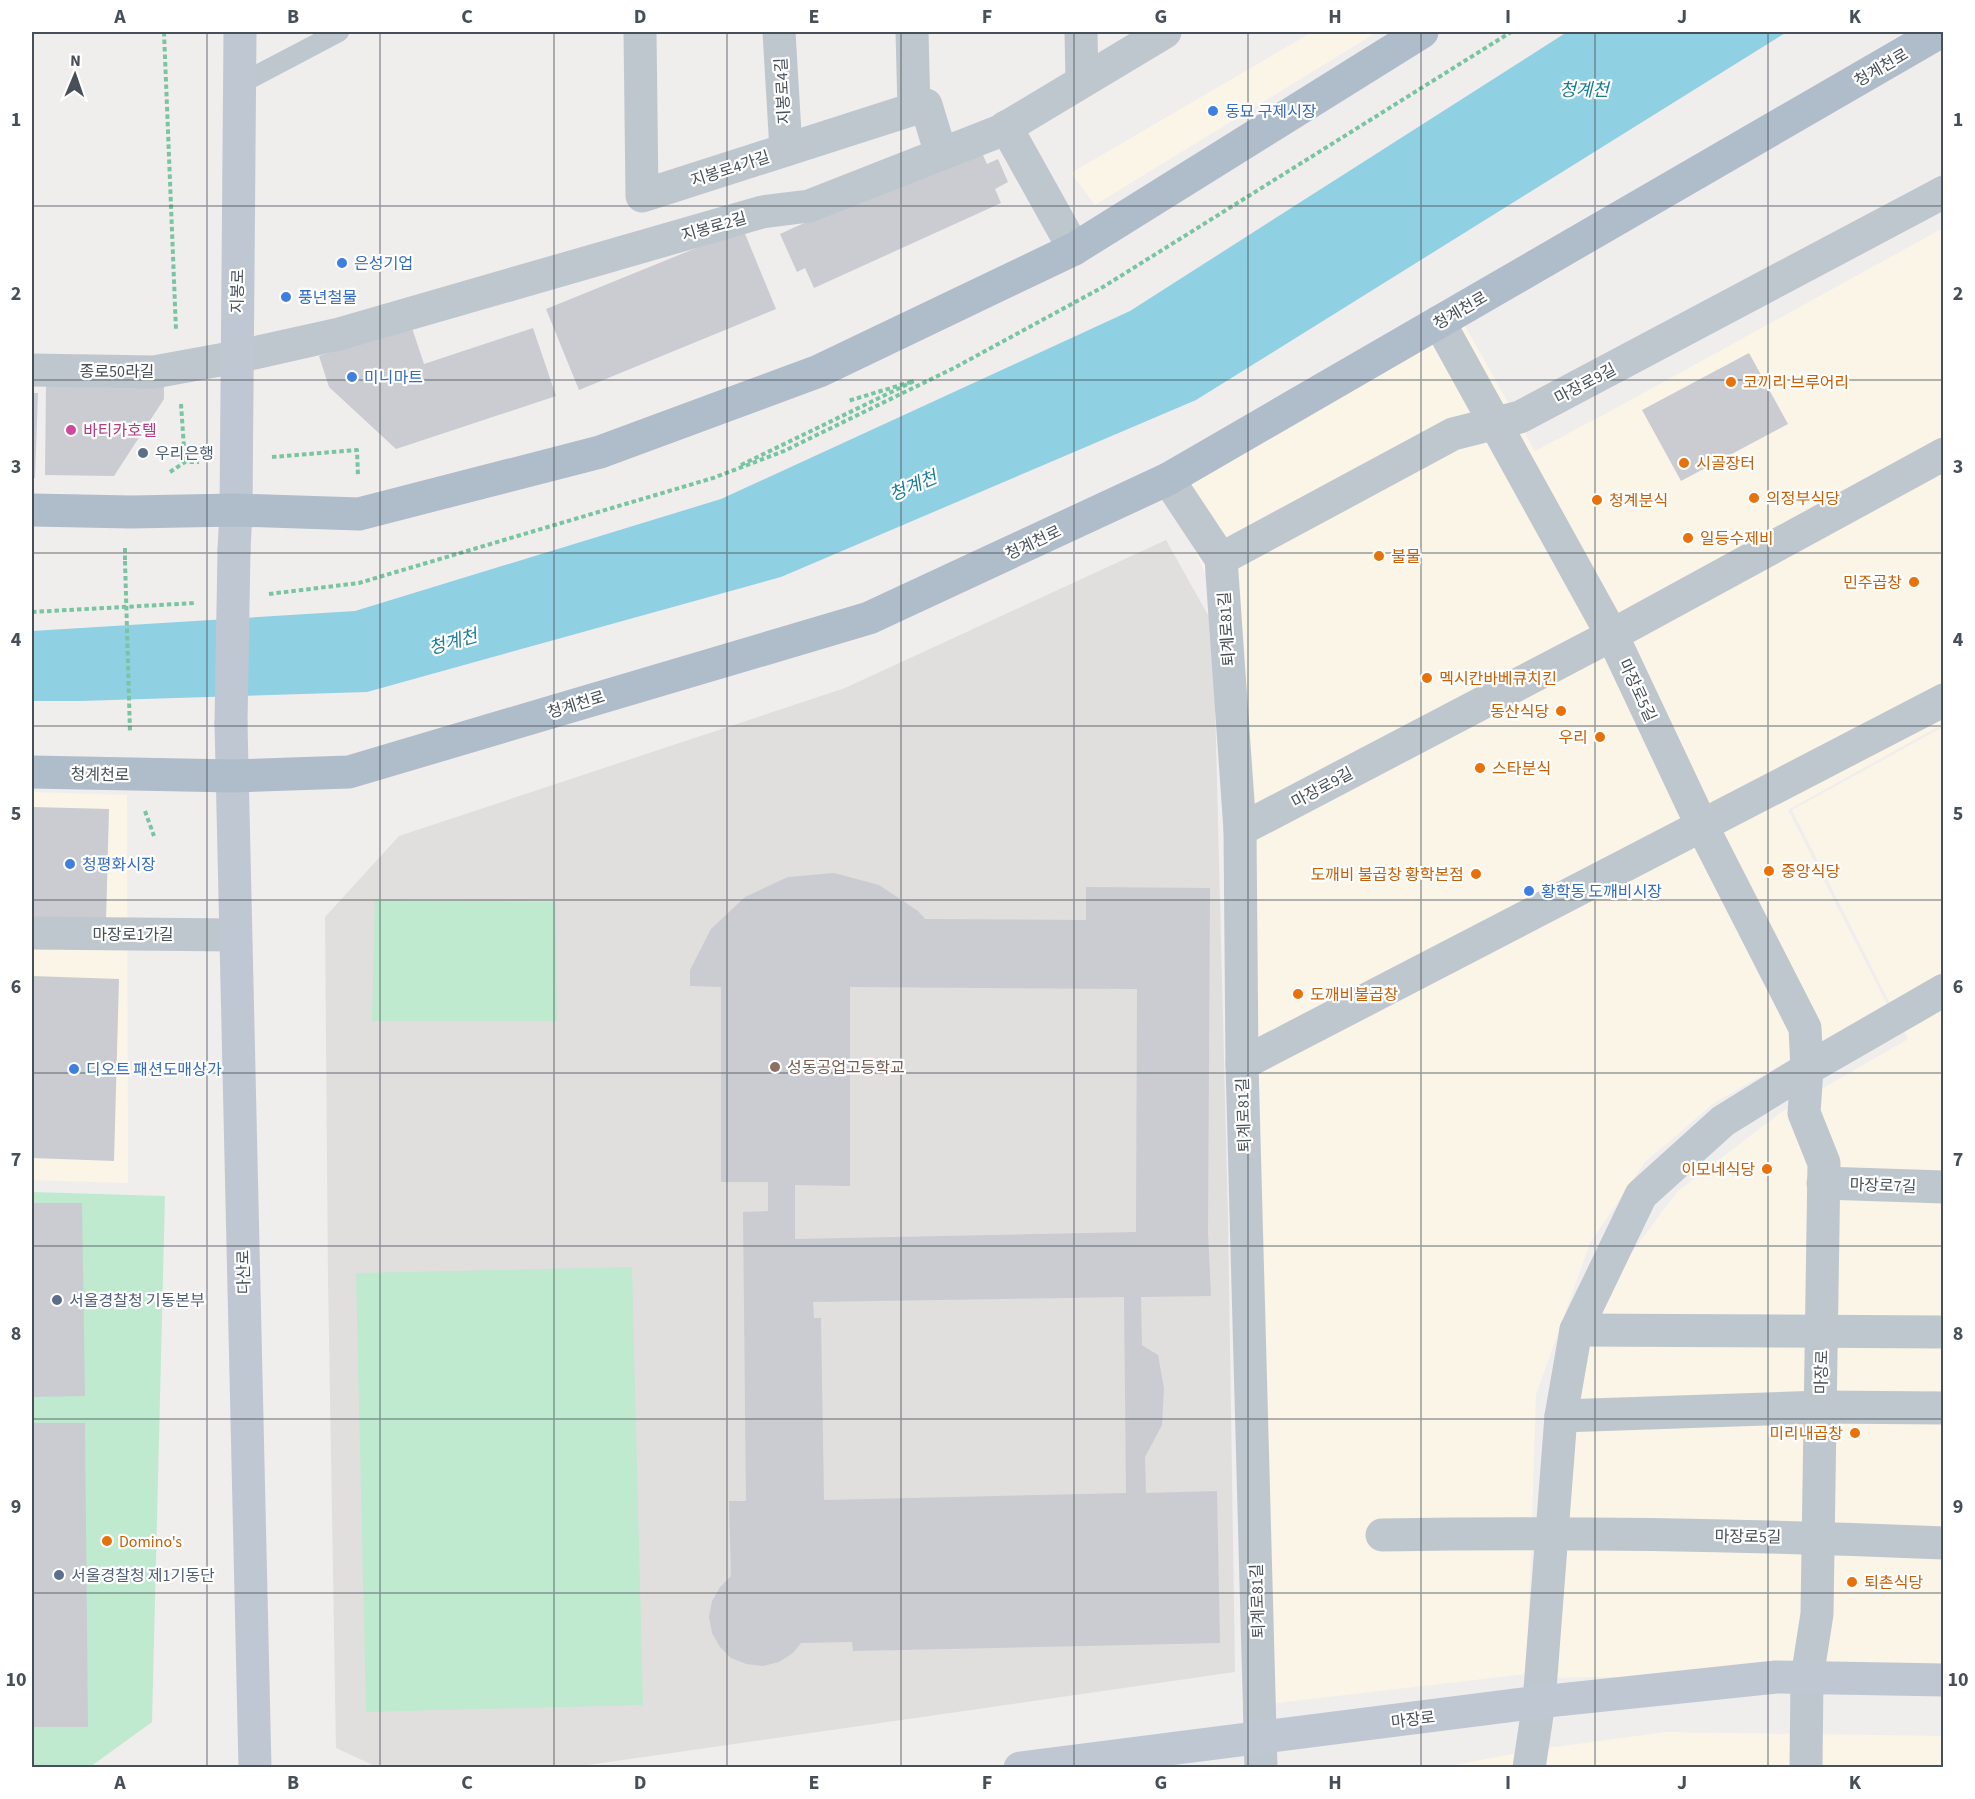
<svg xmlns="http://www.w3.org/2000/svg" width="1975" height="1799" viewBox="0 0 1975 1799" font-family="'Source Sans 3','Noto Sans KR',sans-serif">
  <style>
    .commercial { fill: #faf5e7 }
    .education { fill: #e1dede }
    .green { fill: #bfead0 }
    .water { fill: #90d0e3 }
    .building { fill: #caccd1; fill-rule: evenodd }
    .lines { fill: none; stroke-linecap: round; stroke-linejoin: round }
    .path { stroke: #7ac5a1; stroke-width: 4; stroke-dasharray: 4.5 3; stroke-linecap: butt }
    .service { stroke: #bfc7ce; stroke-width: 20 }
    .minor { stroke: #bfc7ce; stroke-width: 33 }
    .secondary { stroke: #bfc8d2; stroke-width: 33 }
    .primary { stroke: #afbcca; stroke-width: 33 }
    .path-bridge { stroke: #7ac5a1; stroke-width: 4; stroke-dasharray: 4.5 3; stroke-linecap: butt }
    .secondary-bridge { stroke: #bfc8d2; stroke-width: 33 }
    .grid { fill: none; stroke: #475059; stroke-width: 1.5; stroke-opacity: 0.55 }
    .shop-dot { fill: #3f7fe0; stroke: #fff; stroke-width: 2 }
    .food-dot { fill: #e8710a; stroke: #fff; stroke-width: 2 }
    .hotel-dot { fill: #d1479c; stroke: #fff; stroke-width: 2 }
    .service-dot { fill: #5c6f8a; stroke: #fff; stroke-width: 2 }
    .education-dot { fill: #8d6e63; stroke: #fff; stroke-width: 2 }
    .labels { text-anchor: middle; stroke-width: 4.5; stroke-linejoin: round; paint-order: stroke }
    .street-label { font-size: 16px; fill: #475059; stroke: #fff }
    .shop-label { font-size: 16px; fill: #366cbe; stroke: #fff; text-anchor: start }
    .food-label { font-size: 16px; fill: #c56008; stroke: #fff; text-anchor: start }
    .hotel-label { font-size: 16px; fill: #b23c85; stroke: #fff; text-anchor: start }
    .service-label { font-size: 16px; fill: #4e5e75; stroke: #fff; text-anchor: start }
    .education-label { font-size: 16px; fill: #785e54; stroke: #fff; text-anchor: start }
    .water-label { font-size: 18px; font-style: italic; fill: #197d9a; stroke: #fff }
    .neatline { fill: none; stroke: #475059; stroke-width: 2 }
    .grid-label { font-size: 20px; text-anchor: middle; font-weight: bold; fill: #475059 }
  </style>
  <rect width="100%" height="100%" fill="#f0eded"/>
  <g class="commercial">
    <path d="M1312,32H1377L1095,205L1071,173Z"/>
    <path d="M1943,228V724L1788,810L1887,1004L1714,1103L1645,1162L1590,1243L1536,1395L1527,1674L1242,1707L1232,972L1217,599L1170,496L1464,324L1535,451L1618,407Z"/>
    <path d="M1943,727V1671L1547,1678L1578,1355L1605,1288L1677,1192L1780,1113L1908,1039L1792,810Z"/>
    <path d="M32,792L127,795L128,1183L32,1180Z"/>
    <path d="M1666,1732L1943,1736V1767L1438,1768L1540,1749Z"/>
  </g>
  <path class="education" d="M1166,540L1213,624L1228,1217L1235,1672L574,1767H377L336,1748L328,1279L325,917L399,836L845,688Z"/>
  <g class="green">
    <path d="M375,900L556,902L557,1021H372Z"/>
    <path d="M32,1192L165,1196L152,1722L90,1767L32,1768Z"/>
    <path d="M632,1267L643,1705L366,1712L356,1273Z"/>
  </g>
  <path class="water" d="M1567,32H1787L1196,400L781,577L367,692L80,701H32V631L355,611L721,499L1130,311Z"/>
  <g class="building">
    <path d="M978,144L987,164L998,159L1008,182L995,189L1001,203L814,288L805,268L797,272L780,234Z"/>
    <path d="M743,229L776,309L579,390L546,309Z"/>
    <path d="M412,328L424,364L533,328L556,396L396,449L329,387L319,356Z"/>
    <path d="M1749,353L1788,424L1681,481L1642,410Z"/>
    <path d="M46,384L164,385V399L114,476L45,475Z"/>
    <path d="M32,393H38L35,478H32Z"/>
    <path d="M32,807L109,809L106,921L32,919Z"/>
    <path d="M834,873L879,885L918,911L925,919L1086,920V887L1210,888L1208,1232L1211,1296L1141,1297L1142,1345L1158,1355L1164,1388L1162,1425L1145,1457L1146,1493L1217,1491L1220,1643L853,1651L852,1642L801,1643L793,1653L779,1662L763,1666L746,1664L731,1658L720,1647L712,1633L709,1617L712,1601L720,1587L731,1576L729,1501H746L743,1212L768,1211V1182H721V987L690,986V970L711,929L745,897L788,877ZM850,987L1137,989L1136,1232L795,1239V1185L850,1186ZM1124,1297L1126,1493L824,1500L821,1318H814L813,1302Z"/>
    <path d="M32,976L119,979L114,1161L32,1158Z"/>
    <path d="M32,1203H82L85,1396L32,1397Z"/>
    <path d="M32,1423H85L88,1727H32Z"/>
  </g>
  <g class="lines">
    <g class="path">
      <path d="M164,32L176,330"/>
      <path d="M181,404L185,462"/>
      <path d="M272,457L357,450L358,477"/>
      <path d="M741,465L914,381L848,401"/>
      <path d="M170,472L185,462H199"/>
      <path d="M125,548V561"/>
      <path d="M269,594L359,583L713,478L784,451L954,368L1103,287L1511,32"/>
      <path d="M32,612L196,603"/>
      <path d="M145,811L154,836"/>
    </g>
    <path class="service" d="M240,84L339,32"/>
    <g class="minor">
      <path d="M640,32L642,196L926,105L941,154"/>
      <path d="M779,32L786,150"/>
      <path d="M912,32L914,109"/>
      <path d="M1081,32L1082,81"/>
      <path d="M1006,127L1074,249"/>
      <path d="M1439,322L1612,635L1702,826L1805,1028L1807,1069L1804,1113L1824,1163L1817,1614L1807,1678L1806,1768"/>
      <path d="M32,370L154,372L236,357L339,334L762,212L809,206L1000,131L1165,32"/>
      <path d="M1168,479L1221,559L1240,830L1242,1064L1261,1768"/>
      <path d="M1221,559L1453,434L1520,417L1944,192"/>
      <path d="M1240,830L1612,635L1944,454"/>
      <path d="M32,933L235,935"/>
      <path d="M1242,1064L1944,700"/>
      <path d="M1823,1183L1944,1187"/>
      <path d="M1576,1330L1944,1332"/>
      <path d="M1561,1416L1821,1407L1944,1408"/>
      <path d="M1382,1535C1569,1532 1756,1535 1944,1543"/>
      <path d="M1529,1768L1539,1702L1561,1416L1576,1330L1641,1195L1723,1121L1807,1069L1944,990"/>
    </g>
    <g class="secondary">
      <path d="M234,550L236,510L240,32"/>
      <path d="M231,723L255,1768"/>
      <path d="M1020,1768L1539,1702L1776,1677L1944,1680"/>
    </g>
    <g class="primary">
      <path d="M32,510L131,512L236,510L359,514L600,452L819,371L1074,249L1422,32"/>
      <path d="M32,772L233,776L349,772L869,618L1168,479L1940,32"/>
    </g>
    <path class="path-bridge" d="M125,561L130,732"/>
    <path class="secondary-bridge" d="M231,723L234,550"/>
  </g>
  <path class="grid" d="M207,32V1768M380,32V1768M554,32V1768M727,32V1768M901,32V1768M1074,32V1768M1248,32V1768M1421,32V1768M1595,32V1768M1768,32V1768M32,206H1944M32,380H1944M32,553H1944M32,726H1944M32,900H1944M32,1073H1944M32,1246H1944M32,1419H1944M32,1593H1944"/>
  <g class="shop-dot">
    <circle cx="1213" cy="111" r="6"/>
    <circle cx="342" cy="263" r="6"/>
    <circle cx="286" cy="297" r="6"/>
    <circle cx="352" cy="377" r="6"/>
    <circle cx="70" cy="864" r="6"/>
    <circle cx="1529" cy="891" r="6"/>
    <circle cx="74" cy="1069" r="6"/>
  </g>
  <g class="food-dot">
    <circle cx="1731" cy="382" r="6"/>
    <circle cx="1684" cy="463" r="6"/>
    <circle cx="1754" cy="498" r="6"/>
    <circle cx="1597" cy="500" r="6"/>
    <circle cx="1688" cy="538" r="6"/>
    <circle cx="1379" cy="556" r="6"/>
    <circle cx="1914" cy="582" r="6"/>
    <circle cx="1427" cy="678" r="6"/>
    <circle cx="1561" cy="711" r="6"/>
    <circle cx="1600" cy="737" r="6"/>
    <circle cx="1480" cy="768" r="6"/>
    <circle cx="1769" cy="871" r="6"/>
    <circle cx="1476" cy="874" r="6"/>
    <circle cx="1298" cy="994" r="6"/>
    <circle cx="1767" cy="1169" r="6"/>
    <circle cx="1855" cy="1433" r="6"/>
    <circle cx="107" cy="1541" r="6"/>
    <circle cx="1852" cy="1582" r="6"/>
  </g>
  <circle class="hotel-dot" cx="71" cy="430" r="6"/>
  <g class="service-dot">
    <circle cx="143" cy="453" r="6"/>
    <circle cx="57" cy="1300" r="6"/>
    <circle cx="59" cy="1575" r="6"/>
  </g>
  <circle class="education-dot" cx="775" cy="1067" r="6"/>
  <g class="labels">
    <g class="street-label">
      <text transform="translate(1881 67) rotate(-30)" y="6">청계천로</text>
      <text transform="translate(782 91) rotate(-93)" y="6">지봉로4길</text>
      <text transform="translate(730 168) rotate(-18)" y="6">지봉로4가길</text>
      <text transform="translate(714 226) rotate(-16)" y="6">지봉로2길</text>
      <text transform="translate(237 291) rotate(-89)" y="6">지봉로</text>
      <text transform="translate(1460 310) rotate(-30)" y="6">청계천로</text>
      <text x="117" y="377">종로50라길</text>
      <text transform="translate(1585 383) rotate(-28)" y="6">마장로9길</text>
      <text transform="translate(1033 542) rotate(-25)" y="6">청계천로</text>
      <text transform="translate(1226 629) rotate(-94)" y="6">퇴계로81길</text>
      <text transform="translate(1638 690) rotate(65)" y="6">마장로5길</text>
      <text transform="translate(576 704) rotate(-17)" y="6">청계천로</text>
      <text transform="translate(100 774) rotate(1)" y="6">청계천로</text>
      <text transform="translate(1322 787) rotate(-28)" y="6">마장로9길</text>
      <text x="133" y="940">마장로1가길</text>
      <text transform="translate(1243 1115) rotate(-92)" y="6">퇴계로81길</text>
      <text transform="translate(1883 1185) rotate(2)" y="6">마장로7길</text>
      <text transform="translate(243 1272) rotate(-91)" y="6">다산로</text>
      <text transform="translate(1821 1372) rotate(-89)" y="6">마장로</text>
      <text transform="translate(1748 1536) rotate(1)" y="6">마장로5길</text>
      <text transform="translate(1257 1601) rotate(-92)" y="6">퇴계로81길</text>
      <text transform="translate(1413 1719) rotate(-7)" y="6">마장로</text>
    </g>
    <g class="shop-label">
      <text x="1225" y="117">동묘 구제시장</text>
      <text x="354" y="269">은성기업</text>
      <text x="298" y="303">풍년철물</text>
      <text x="364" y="383">미니마트</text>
      <text x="82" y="870">청평화시장</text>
      <text x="1541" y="897">황학동 도깨비시장</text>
      <text x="86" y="1075">디오트 패션도매상가</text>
    </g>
    <g class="food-label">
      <text x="1743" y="388">코끼리 브루어리</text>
      <text x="1696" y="469">시골장터</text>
      <text x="1766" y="504">의정부식당</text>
      <text x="1609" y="506">청계분식</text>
      <text x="1700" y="544">일등수제비</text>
      <text x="1391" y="562">불물</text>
      <text x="1902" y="588" text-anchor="end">민주곱창</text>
      <text x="1439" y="684">멕시칸바베큐치킨</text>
      <text x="1549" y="717" text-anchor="end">동산식당</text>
      <text x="1588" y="743" text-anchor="end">우리</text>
      <text x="1492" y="774">스타분식</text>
      <text x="1781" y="877">중앙식당</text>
      <text x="1464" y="880" text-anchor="end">도깨비 불곱창 황학본점</text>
      <text x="1310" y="1000">도깨비불곱창</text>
      <text x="1755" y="1175" text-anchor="end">이모네식당</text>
      <text x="1843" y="1439" text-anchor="end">미리내곱창</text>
      <text x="119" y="1547">Domino's</text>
      <text x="1864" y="1588">퇴촌식당</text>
    </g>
    <g class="hotel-label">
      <text x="83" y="436">바티카호텔</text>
    </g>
    <g class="service-label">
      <text x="155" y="459">우리은행</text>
      <text x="69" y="1306">서울경찰청 기동본부</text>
      <text x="71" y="1581">서울경찰청 제1기동단</text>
    </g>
    <g class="education-label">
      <text x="787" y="1073">성동공업고등학교</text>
    </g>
    <g class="water-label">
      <text x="1584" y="96">청계천</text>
      <text transform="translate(913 486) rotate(-23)" y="6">청계천</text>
      <text transform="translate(453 642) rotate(-16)" y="6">청계천</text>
    </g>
  </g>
  <rect width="1975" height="1799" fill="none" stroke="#ffffff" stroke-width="66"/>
  <g transform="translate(75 75) rotate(2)" stroke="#ffffff" stroke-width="4.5" paint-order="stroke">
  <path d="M0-4.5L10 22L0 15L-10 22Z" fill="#475059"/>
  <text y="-9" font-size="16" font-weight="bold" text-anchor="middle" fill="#475059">N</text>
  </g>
  <rect x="33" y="33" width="1909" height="1733" class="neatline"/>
  <g class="grid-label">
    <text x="120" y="23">A</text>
    <text x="293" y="23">B</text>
    <text x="467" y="23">C</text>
    <text x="640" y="23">D</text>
    <text x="814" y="23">E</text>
    <text x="987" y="23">F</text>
    <text x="1161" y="23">G</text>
    <text x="1335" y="23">H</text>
    <text x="1508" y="23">I</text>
    <text x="1682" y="23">J</text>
    <text x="1855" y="23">K</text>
    <text x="16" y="126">1</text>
    <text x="1958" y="126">1</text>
    <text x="16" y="300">2</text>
    <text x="1958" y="300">2</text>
    <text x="16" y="473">3</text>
    <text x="1958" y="473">3</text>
    <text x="16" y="646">4</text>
    <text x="1958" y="646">4</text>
    <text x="16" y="820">5</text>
    <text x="1958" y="820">5</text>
    <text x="16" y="993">6</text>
    <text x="1958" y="993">6</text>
    <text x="16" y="1166">7</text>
    <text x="1958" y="1166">7</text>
    <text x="16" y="1340">8</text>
    <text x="1958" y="1340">8</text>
    <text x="16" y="1513">9</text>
    <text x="1958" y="1513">9</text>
    <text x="16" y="1686">10</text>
    <text x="1958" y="1686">10</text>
    <text x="120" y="1789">A</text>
    <text x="293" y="1789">B</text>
    <text x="467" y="1789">C</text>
    <text x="640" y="1789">D</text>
    <text x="814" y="1789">E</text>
    <text x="987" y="1789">F</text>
    <text x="1161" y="1789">G</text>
    <text x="1335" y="1789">H</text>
    <text x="1508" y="1789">I</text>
    <text x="1682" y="1789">J</text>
    <text x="1855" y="1789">K</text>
  </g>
</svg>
